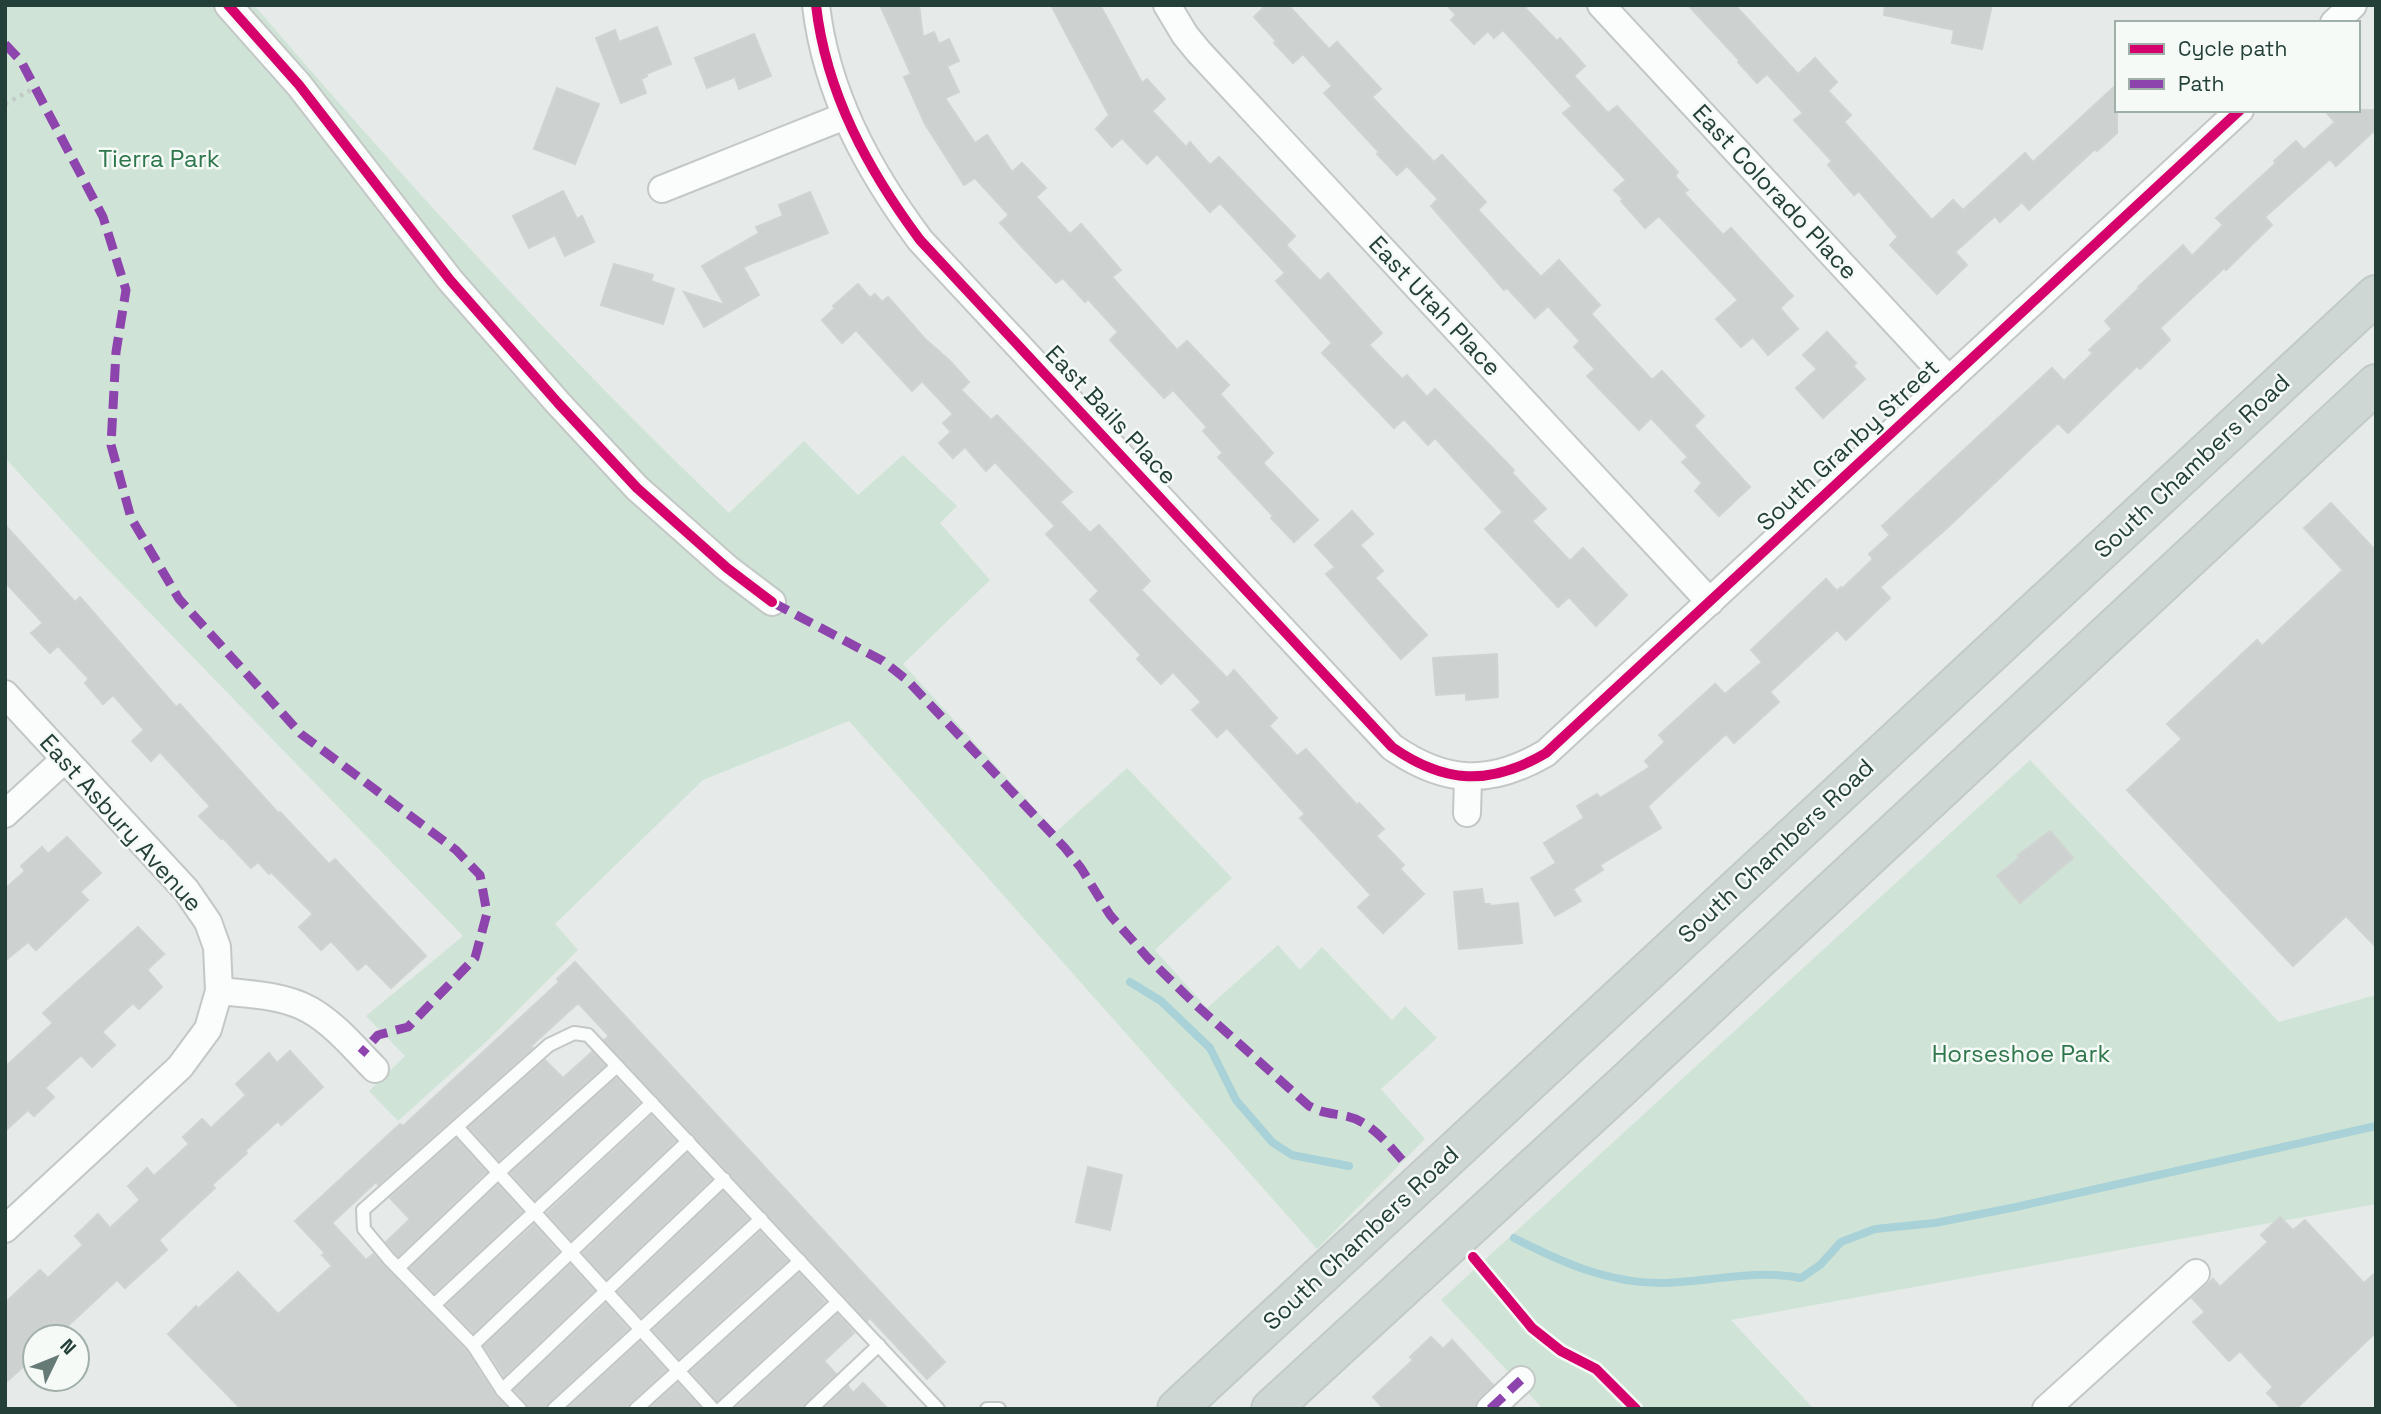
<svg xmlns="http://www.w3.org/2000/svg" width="2381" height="1414" viewBox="0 0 2381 1414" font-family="'Space Grotesk',sans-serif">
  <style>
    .green { fill: #cfe4d6 }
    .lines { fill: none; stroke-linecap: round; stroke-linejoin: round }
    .stream { stroke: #a8d1d8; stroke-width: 8 }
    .building { fill: #cdd2d0; stroke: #cfd4d2; stroke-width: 2 }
    .service-casing { stroke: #c3c8c6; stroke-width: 16 }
    .minor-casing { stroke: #c3c8c6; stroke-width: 30 }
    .primary-casing { stroke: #c2cac8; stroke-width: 42 }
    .path { stroke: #c2cbc8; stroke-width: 4.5; stroke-dasharray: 3.5 5; stroke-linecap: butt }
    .service { stroke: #fbfcfc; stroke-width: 12 }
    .minor { stroke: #fbfcfc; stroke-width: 26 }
    .primary { stroke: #ced7d4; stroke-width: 38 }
    .quiet { stroke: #8e44ad; stroke-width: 9; stroke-dasharray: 18 9; stroke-linecap: butt }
    .cycleway-casing { stroke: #f5faf7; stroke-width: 15 }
    .cycleway { stroke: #d6006c; stroke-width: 10 }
    .labels { text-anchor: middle; stroke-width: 5; stroke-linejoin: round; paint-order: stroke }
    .park-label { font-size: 24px; fill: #2e764b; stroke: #f5faf7 }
    .street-label { font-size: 24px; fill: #233f38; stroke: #f5faf7 }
  </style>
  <rect width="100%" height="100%" fill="#e6ebe9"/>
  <g class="green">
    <path d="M5,5H254C405,181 561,353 729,513L804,441L858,495L903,455L957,506L940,523L990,580L903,664L1056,832L1127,768L1232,878L1155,950L1207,1008L1278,945L1300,970L1322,947L1392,1020L1405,1006L1437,1038L1381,1089L1425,1139L1317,1249L849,721L703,780L555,924L578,950L488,1040L398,1121L369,1091L405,1056L366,1016L463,936L94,555L5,458Z"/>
    <path d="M2030,760L2279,1022L2376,995V1204L1731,1320L1814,1409H1543L1441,1300Z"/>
  </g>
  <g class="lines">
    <g class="stream">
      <path d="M1130,982L1161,1001L1210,1048L1236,1100L1272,1142L1292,1155L1349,1166"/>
      <path d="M1514,1238C1561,1262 1607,1283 1661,1283C1708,1282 1755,1269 1801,1278L1820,1265L1841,1242L1875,1229L1935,1223L2016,1207L2376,1126"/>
    </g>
  </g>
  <g class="building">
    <path d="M880,5H919L923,37L934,32L939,44L949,39L959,61L947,66L959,92L945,98L975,143L987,135L1012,172L1022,163L1046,188L1036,197L1070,234L1081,224L1121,270L1112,277L1177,350L1187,341L1229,385L1220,394L1273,453L1263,463L1318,520L1294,542L1271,518L1273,516L1218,457L1223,453L1203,431L1207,427L1173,390L1164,398L1110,340L1118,332L1088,299L1085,302L1063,278L1056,283L1023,248L1000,223L1009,215L975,178L964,185L925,124L904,77L911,74Z"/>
    <path d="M1051,5H1100L1142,83L1147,79L1165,99L1152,111L1186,147L1190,142L1210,165L1219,157L1295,236L1286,245L1320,281L1328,273L1382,333L1369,345L1402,379L1407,375L1427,397L1435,389L1514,470L1512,473L1546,509L1532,521L1570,561L1583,548L1627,595L1596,626L1569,597L1558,607L1485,529L1503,512L1435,438L1428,445L1404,419L1394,428L1322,353L1332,343L1276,281L1285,273L1220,203L1210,212L1157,154L1147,164L1122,138L1112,147L1096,129L1109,115Z"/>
    <path d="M1266,5H1288L1329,49L1337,42L1381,89L1372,97L1434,162L1442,155L1486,202L1478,210L1541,277L1559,260L1600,305L1591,314L1652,380L1662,371L1704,416L1694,426L1750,487L1719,516L1695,491L1702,483L1682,462L1688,457L1651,418L1639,430L1587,376L1595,369L1574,347L1580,341L1548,306L1535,318L1507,288L1504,290L1431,206L1438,199L1407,166L1397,175L1377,154L1379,152L1324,93L1332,86L1303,54L1293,63L1274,43L1276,41L1254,17Z"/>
    <path d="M1447,5H1529L1525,8L1557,41L1560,38L1585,66L1574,76L1608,113L1617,106L1678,172L1675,176L1688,190L1684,193L1723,235L1731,228L1793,296L1780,308L1798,329L1768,355L1753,337L1741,347L1716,319L1738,300L1659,216L1645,228L1621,201L1623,199L1614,190L1626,180L1563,113L1572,106L1503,30L1494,38L1488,31L1474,44L1451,20L1456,15Z"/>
    <path d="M1688,5H1735L1798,74L1815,58L1837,82L1828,91L1851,115L1844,122L1932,220L1953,200L1963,210L2025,153L2033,162L2117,84V133L2097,151L2095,149L2029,210L2022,202L2000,222L1995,216L1955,252L1967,265L1937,294L1890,245L1898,237L1859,191L1854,195L1828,165L1832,161L1794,120L1803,113L1767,74L1757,83L1738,62L1739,60Z"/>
    <path d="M1885,5H1992L1982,49L1952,43L1954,30L1884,15Z"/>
    <path d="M657,27L671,64L646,74L647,76L641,79L646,93L621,103L596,38L615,30L619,42Z"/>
    <path d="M754,34L771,76L739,89L735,77L707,88L695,58Z"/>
    <path d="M557,88L599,104L575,164L534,149Z"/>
    <path d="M2324,110H2376V129L2336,166L2330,159L2265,217L2272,225L2226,270L2224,268L2160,328L2170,340L2140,369L2137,366L2068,433L2058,423L1946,529L1880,587L1890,598L1846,640L1837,630L1770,692L1779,702L1734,743L1726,734L1648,806L1661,828L1600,865L1603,870L1573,889L1581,901L1555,916L1531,878L1556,863L1544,843L1584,818L1577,806L1597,794L1600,798L1650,767L1645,761L1665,742L1659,735L1715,684L1725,694L1762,662L1751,650L1826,579L1837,591L1841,587L1843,588L1873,559L1869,554L1890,535L1882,526L2052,368L2064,381L2093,353L2089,350L2112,329L2105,321L2139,288L2138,287L2183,245L2192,256L2223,225L2216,218L2276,163L2274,161L2296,141L2304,150L2335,122Z"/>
    <path d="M563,191L577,219L582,216L594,242L565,256L555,235L529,248L513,216Z"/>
    <path d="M810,192L828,233L743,267L759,295L704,327L684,292L725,305L702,266L759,233L756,227L783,216L779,205Z"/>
    <path d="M614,264L653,275L651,281L674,289L663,324L601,305Z"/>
    <path d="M858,284L870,298L875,294L882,302L888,297L925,339L949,360L969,382L961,390L991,420L997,415L1072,492L1060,502L1090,533L1099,525L1150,581L1141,590L1227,678L1234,670L1277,718L1269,726L1297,756L1306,749L1357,805L1359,803L1384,829L1376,836L1404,865L1400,869L1424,894L1383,933L1358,907L1371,895L1300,818L1305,814L1227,728L1217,737L1192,710L1201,702L1173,672L1161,684L1137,659L1141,655L1090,600L1099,591L1046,534L1055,526L995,462L986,471L965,447L953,458L939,443L951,432L943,423L953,414L922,381L912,391L856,330L842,343L822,320L835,308L833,306Z"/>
    <path d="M1827,332L1856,363L1853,366L1865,379L1823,418L1796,388L1817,369L1803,355Z"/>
    <path d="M2331,503L2376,551V947L2346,916L2293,966L2127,790L2182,739L2167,724L2257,640L2262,646L2343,570L2304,528Z"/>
    <path d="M1352,511L1373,534L1360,545L1383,571L1375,578L1427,635L1401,659L1326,574L1335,567L1315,545Z"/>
    <path d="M5,525L75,602L80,597L176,707L180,704L279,814L280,812L329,864L335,859L426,956L391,988L366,963L358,970L331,941L321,950L299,927L313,914L271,872L269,874L258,862L251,868L223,838L221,839L199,816L210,806L160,752L151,761L132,741L144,730L113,695L103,704L85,683L89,679L58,646L50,653L31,633L43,623L5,582Z"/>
    <path d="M1497,654L1498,697L1466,700V693L1436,695L1433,658Z"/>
    <path d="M2050,831L2073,858L2020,903L1997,876L2019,858L2018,855Z"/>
    <path d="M67,837L101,873L80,892L88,900L36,950L28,942L5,961V889L25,871L21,866L42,847L48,854Z"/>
    <path d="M1482,889L1484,904H1490V906L1518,903L1522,943L1459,949L1454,892Z"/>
    <path d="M138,927L164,954L147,970L162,987L139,1009L133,1003L102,1032L115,1045L92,1067L81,1055L45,1088L54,1097L34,1116L28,1110L5,1131V1067L53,1023L43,1013Z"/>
    <path d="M575,962L945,1362L927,1379L870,1318L867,1321L604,1040L609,1036L578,1003L531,1046L533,1048L378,1185L376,1182L332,1223L366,1260L373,1254L466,1350L495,1395L508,1409H241L168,1334L196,1306L198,1309L238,1272L278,1314L332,1266L322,1255L325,1253L295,1221L400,1124L403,1126L559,982L557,979Z"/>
    <path d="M290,1051L323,1087L281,1125L278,1121L245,1151L247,1153L212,1185L215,1188L159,1240L167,1250L125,1288L117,1280L56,1337H35V1356L5,1383V1303L40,1270L48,1278L83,1245L75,1236L98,1214L110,1228L140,1200L128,1186L147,1168L154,1176L189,1144L183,1137L202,1119L211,1128L246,1095L236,1084L269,1053L277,1063Z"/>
    <path d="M592,1052L605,1065L499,1160L469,1127L545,1060L563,1078Z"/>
    <path d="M616,1078L639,1103L535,1200L511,1173Z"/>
    <path d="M651,1116L675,1141L571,1240L547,1213Z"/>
    <path d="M456,1139L486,1172L398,1256L386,1242L410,1219L390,1198Z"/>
    <path d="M687,1154L711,1179L606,1279L583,1253Z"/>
    <path d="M1088,1167L1122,1175L1110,1230L1076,1222Z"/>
    <path d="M498,1185L522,1212L434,1293L410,1268Z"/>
    <path d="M723,1192L748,1219L641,1317L618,1292Z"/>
    <path d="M2280,1217L2293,1230L2305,1220L2364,1283L2376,1272V1332L2296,1409H2282L2267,1393L2273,1387L2240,1351L2229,1361L2193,1322L2205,1312L2192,1298L2213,1279L2220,1287L2268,1242L2261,1235Z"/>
    <path d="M534,1225L558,1252L473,1333L446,1305Z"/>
    <path d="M760,1232L787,1261L679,1358L653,1330Z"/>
    <path d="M570,1265L594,1291L504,1376L484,1346Z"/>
    <path d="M799,1273L825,1302L717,1401L691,1371Z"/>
    <path d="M606,1304L628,1329L548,1403L545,1409H529L526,1403L514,1390Z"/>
    <path d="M837,1314L854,1333L824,1361L836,1374L805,1403L802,1409H734Z"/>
    <path d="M1431,1337L1443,1349L1452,1340L1493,1385L1479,1398L1475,1409H1384L1373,1397L1413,1360L1410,1357Z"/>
    <path d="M640,1342L666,1370L630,1403L627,1409H567Z"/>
    <path d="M678,1383L701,1409H649Z"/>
    <path d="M863,1383L888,1409H824L848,1386L853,1393Z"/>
  </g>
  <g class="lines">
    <g class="service-casing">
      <g id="service">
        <path d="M457,1127L713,1409"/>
        <path d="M398,1268L498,1173L617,1066"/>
        <path d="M434,1305L652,1103"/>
        <path d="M473,1345L688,1141"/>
        <path d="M502,1390L724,1179"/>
        <path d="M520,1409L502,1390L473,1345L389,1259L364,1229L363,1210L549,1045L574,1033L588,1035L938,1409"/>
        <path d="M554,1409L761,1219"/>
        <path d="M636,1409L800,1261"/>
        <path d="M721,1409L838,1302"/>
        <path d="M811,1409L879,1345"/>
        <path d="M987,1409H999"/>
      </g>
    </g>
    <g class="minor-casing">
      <g id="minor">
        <path d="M228,5L299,85L450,280L558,403L637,488L727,568L772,602"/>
        <path d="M816,5C826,93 868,170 920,240L1392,747C1445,784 1490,786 1546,753L2240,110"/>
        <path d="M1167,5L1185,35L1199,52L1710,602"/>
        <path d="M1601,5L1949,380"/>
        <path d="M2334,23L2353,5"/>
        <path d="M662,189L845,116"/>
        <path d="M5,694L186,890L208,922L217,947L219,991L208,1029L180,1067L5,1229"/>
        <path d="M1467,813L1468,778"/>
        <path d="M5,814L65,759"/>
        <path d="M219,991C248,994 284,995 310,1010C336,1025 355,1049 375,1069"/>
        <path d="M1490,1409L1521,1380"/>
        <path d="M2046,1409L2196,1273"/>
      </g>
    </g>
    <g class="primary-casing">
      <g id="primary">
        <path d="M1177,1409L2376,295"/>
        <path d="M1271,1409L1617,1091L2376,384"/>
      </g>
    </g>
    <path class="path" d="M5,104L35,88"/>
    <use href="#service" class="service"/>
    <use href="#minor" class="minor"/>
    <use href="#primary" class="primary"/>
    <g class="quiet">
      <path d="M5,44L21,61L103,217L126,290L116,352L111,445L131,518L179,599L301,734L456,850L480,875L487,913L475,958L408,1027L378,1035L361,1054"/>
      <path d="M772,602L883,661L907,680L1065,848L1081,868L1110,915L1148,958L1197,1006L1309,1106C1324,1114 1332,1113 1346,1116C1370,1121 1388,1144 1403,1161"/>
      <path d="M1490,1409L1521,1380"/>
    </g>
    <g class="cycleway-casing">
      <g id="cycleway">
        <path d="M228,5L299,85L450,280L558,403L637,488L727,568L772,602"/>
        <path d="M816,5C826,93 868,170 920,240L1392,747C1445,784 1490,786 1546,753L2240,110"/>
        <path d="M1473,1257L1532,1328L1561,1351L1596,1369L1636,1409"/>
      </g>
    </g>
    <use href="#cycleway" class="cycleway"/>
  </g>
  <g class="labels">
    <g class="park-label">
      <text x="159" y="167">Tierra Park</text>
      <text x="2021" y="1062">Horseshoe Park</text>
    </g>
    <g class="street-label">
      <text transform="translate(1775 192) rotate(47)" y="8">East Colorado Place</text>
      <text transform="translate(1435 306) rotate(47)" y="8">East Utah Place</text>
      <text transform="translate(1111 415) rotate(47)" y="8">East Bails Place</text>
      <text transform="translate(1848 445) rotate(-43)" y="8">South Granby Street</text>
      <text transform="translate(2192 466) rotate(-43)" y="8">South Chambers Road</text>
      <text transform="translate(121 823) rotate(48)" y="8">East Asbury Avenue</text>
      <text transform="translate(1776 851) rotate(-43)" y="8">South Chambers Road</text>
      <text transform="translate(1361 1238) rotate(-43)" y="8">South Chambers Road</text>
    </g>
  </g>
  <rect width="2381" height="1414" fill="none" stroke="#233f38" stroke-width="14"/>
  <rect x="2115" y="21" width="245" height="91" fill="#f5faf7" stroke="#a1afab" stroke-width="2"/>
  <rect x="2129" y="44" width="35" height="10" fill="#d6006c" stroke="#a1afab" stroke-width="2"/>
  <text x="2178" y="56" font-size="21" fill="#233f38">Cycle path</text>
  <rect x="2129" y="79" width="35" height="10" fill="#8e44ad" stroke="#a1afab" stroke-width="2"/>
  <text x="2178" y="91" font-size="21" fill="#233f38">Path</text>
  <g transform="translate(56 1358) rotate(47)"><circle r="33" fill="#f5faf7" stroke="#a1afab" stroke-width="2"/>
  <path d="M0-5L12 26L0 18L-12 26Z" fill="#677b76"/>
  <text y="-10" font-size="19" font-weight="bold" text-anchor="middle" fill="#233f38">N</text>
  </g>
</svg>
